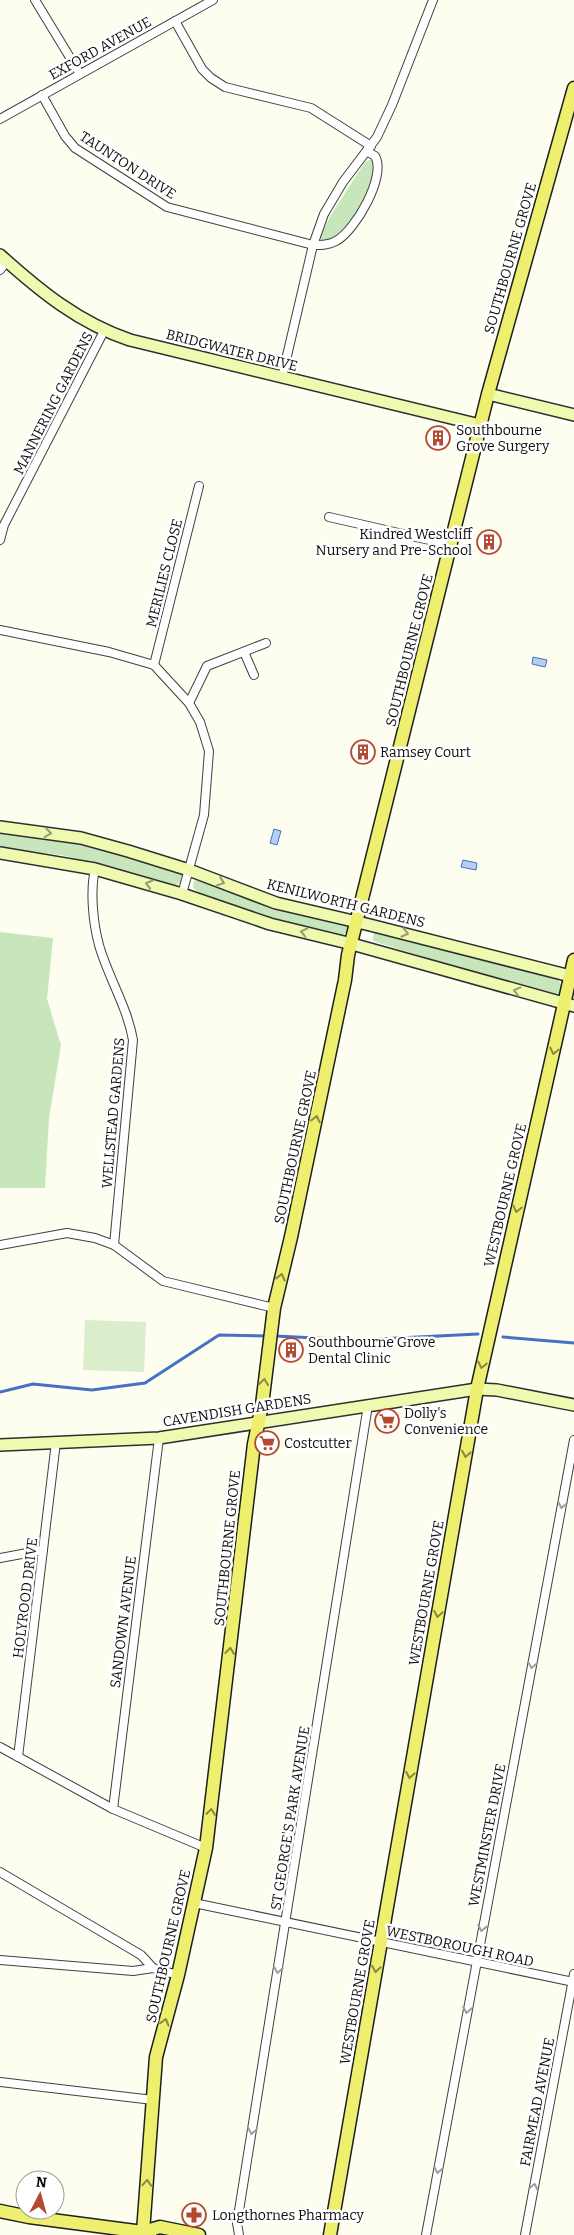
<svg xmlns="http://www.w3.org/2000/svg" width="574" height="2235" viewBox="0 0 574 2235" font-family="Bitter,serif">
  <style>
    .green { fill: #c7e6bb }
    .pitch { fill: #daeecc }
    .water { fill: #b7cdf1; stroke: #4471c3 }
    .lines { fill: none; stroke-linecap: round; stroke-linejoin: round }
    .stream { stroke: #4471c3; stroke-width: 3 }
    .street-casing { stroke: #404040; stroke-width: 10 }
    .secondary-casing { stroke: #2f2f2f; stroke-width: 14 }
    .primary-casing { stroke: #1e1e1e; stroke-width: 15 }
    .street { stroke: #fff; stroke-width: 8 }
    .secondary { stroke: #eff9af; stroke-width: 11 }
    .primary { stroke: #eeee6f; stroke-width: 12 }
    .oneway { stroke: #959b6e }
    .oneway2 { stroke: #898943 }
    .oneway3 { stroke: #9e9e9e }
    .labels { text-anchor: middle; stroke-width: 5; stroke-linejoin: round; paint-order: stroke }
    .street-label { font-size: 14px; fill: #0d0d0d; stroke: #fff }
    .poi-label { font-size: 14px; fill: #0d0d0d; stroke: #fff; text-anchor: start }
  </style>
  <rect width="100%" height="100%" fill="#fdfeef"/>
  <g class="green">
    <path d="M369,160H373L375,163C372,194 355,221 332,240H322L320,236L331,215L365,162Z"/>
    <path d="M0,832L65,840L114,851L181,871L183,877L182,882L173,886L116,868L61,855L0,848Z"/>
    <path d="M200,878L348,925L350,928L343,935L280,920L198,893L193,887L194,881Z"/>
    <path d="M374,931L454,951L558,980L563,988L562,992L556,995L449,965L373,941Z"/>
    <path d="M0,932L53,938L47,999L61,1045L49,1118L45,1188H0Z"/>
  </g>
  <path class="pitch" d="M85,1320L146,1322L144,1372L83,1370Z"/>
  <g class="water">
    <path d="M533,657L547,660L545,667L532,664Z"/>
    <path d="M274,829L281,831L277,845L270,843Z"/>
    <path d="M463,860L477,863L476,870L461,867Z"/>
  </g>
  <g class="lines">
    <g class="stream">
      <path d="M275,1336L358,1340L478,1334"/>
      <path d="M503,1337L574,1343"/>
      <path d="M0,1392L33,1384L92,1390L145,1383L219,1335L269,1336"/>
    </g>
    <g class="street-casing">
      <g id="street">
        <path d="M35,0L80,74"/>
        <path d="M175,21L202,69L211,78L225,87L311,108L371,146"/>
        <path d="M42,95L65,136L75,148L167,207L313,245C322,245 329,245 336,241C355,231 387,176 375,156L368,152"/>
        <path d="M0,119L213,0"/>
        <path d="M0,270L7,261"/>
        <path d="M282,377L313,245L324,214L343,182L377,137L392,105L433,0"/>
        <path d="M329,517L451,545"/>
        <path d="M0,540L4,525L104,331"/>
        <path d="M0,630L109,652L154,665L189,703L200,722L209,751L204,815L182,894"/>
        <path d="M244,652L254,675"/>
        <path d="M154,665L199,486"/>
        <path d="M189,703L207,666L266,643"/>
        <path d="M95,869C90,891 93,923 99,945C108,977 127,1006 133,1040L114,1245"/>
        <path d="M0,1245L67,1233L95,1238L114,1245L163,1281L274,1308"/>
        <path d="M0,1558L43,1550"/>
        <path d="M0,1747L113,1809L206,1848"/>
        <path d="M18,1757L56,1442"/>
        <path d="M113,1809L159,1438"/>
        <path d="M0,1872L141,1955L153,1968"/>
        <path d="M194,1903L574,1982"/>
        <path d="M0,1960L133,1971L153,1968L178,1975"/>
        <path d="M0,2082L153,2100"/>
        <path d="M239,2235L237,2223L368,1405"/>
        <path d="M426,2235L574,1440"/>
        <path d="M525,2235L574,1974"/>
      </g>
    </g>
    <g class="secondary-casing">
      <g id="secondary">
        <path d="M0,255C40,291 79,323 130,340L480,425"/>
        <path d="M488,394L574,415"/>
        <path d="M0,827L81,838L128,851L189,870L276,903L370,925L574,977"/>
        <path d="M0,853L95,869L182,894L270,924L352,944L574,1006"/>
        <path d="M0,1445L159,1438L477,1389L497,1390L574,1405"/>
      </g>
    </g>
    <g class="primary-casing">
      <g id="primary">
        <path d="M0,2211L29,2217L143,2232L150,2235"/>
        <path d="M143,2232L156,2057L178,1975L206,1848L254,1444L262,1405L274,1308L291,1237L345,980L348,955L488,394L574,88"/>
        <path d="M143,2232L160,2227L199,2235"/>
        <path d="M330,2235L477,1389L574,960"/>
      </g>
    </g>
    <use href="#street" class="street"/>
    <use href="#secondary" class="secondary"/>
    <use href="#primary" class="primary"/>
  </g>
  <defs><path id="oneway-chevron" d="M-2-3.5L2.5 0L-2 3.5" fill="none" stroke-width="1.6" stroke-linecap="round" stroke-linejoin="round" transform="scale(1.25)"/></defs>
  <g class="oneway">
    <use href="#oneway-chevron" transform="translate(48 833) rotate(9)"/>
    <use href="#oneway-chevron" transform="translate(221 882) rotate(21)"/>
    <use href="#oneway-chevron" transform="translate(149 884) rotate(-163)"/>
    <use href="#oneway-chevron" transform="translate(304 932) rotate(-167)"/>
    <use href="#oneway-chevron" transform="translate(405 933) rotate(14)"/>
    <use href="#oneway-chevron" transform="translate(517 991) rotate(-165)"/>
  </g>
  <g class="oneway2">
    <use href="#oneway-chevron" transform="translate(554 1051) rotate(103)"/>
    <use href="#oneway-chevron" transform="translate(316 1119) rotate(-78)"/>
    <use href="#oneway-chevron" transform="translate(517 1209) rotate(103)"/>
    <use href="#oneway-chevron" transform="translate(281 1277) rotate(-76)"/>
    <use href="#oneway-chevron" transform="translate(482 1365) rotate(102)"/>
    <use href="#oneway-chevron" transform="translate(264 1382) rotate(-83)"/>
    <use href="#oneway-chevron" transform="translate(466 1454) rotate(100)"/>
    <use href="#oneway-chevron" transform="translate(438 1614) rotate(100)"/>
    <use href="#oneway-chevron" transform="translate(230 1651) rotate(-84)"/>
    <use href="#oneway-chevron" transform="translate(410 1775) rotate(100)"/>
    <use href="#oneway-chevron" transform="translate(211 1812) rotate(-83)"/>
    <use href="#oneway-chevron" transform="translate(376 1969) rotate(100)"/>
    <use href="#oneway-chevron" transform="translate(165 2022) rotate(-74)"/>
    <use href="#oneway-chevron" transform="translate(147 2183) rotate(-86)"/>
  </g>
  <g class="oneway3">
    <use href="#oneway-chevron" transform="translate(562 1505) rotate(101)"/>
    <use href="#oneway-chevron" transform="translate(532 1665) rotate(101)"/>
    <use href="#oneway-chevron" transform="translate(482 1928) rotate(101)"/>
    <use href="#oneway-chevron" transform="translate(278 1970) rotate(99)"/>
    <use href="#oneway-chevron" transform="translate(467 2010) rotate(100)"/>
    <use href="#oneway-chevron" transform="translate(252 2131) rotate(99)"/>
    <use href="#oneway-chevron" transform="translate(438 2170) rotate(100)"/>
    <use href="#oneway-chevron" transform="translate(534 2187) rotate(-79)"/>
  </g>
  <defs>
    <g id="building-ring" transform="scale(1.25)"><circle r="9.5" fill="#fff" stroke="#b34a30" stroke-width="1.5"/><path d="M-4-6H4V6H1V3H-1V6H-4ZM-2.5-4.3h1.7v1.8h-1.7ZM.8-4.3h1.7v1.8H.8ZM-2.5-1h1.7V.8h-1.7ZM.8-1h1.7V.8H.8Z" fill="#b34a30"/></g>
    <g id="supermarket-ring" transform="scale(1.25)"><circle r="9.5" fill="#fff" stroke="#b34a30" stroke-width="1.5"/><path d="M-6-5.5h2.5l.6 2H6L4.5 2H-2.5L-4.4-4H-6ZM-1.5 3.2a1.3 1.3 0 1 0 .1 0ZM3 3.2a1.3 1.3 0 1 0 .1 0Z" fill="#b34a30"/></g>
    <g id="pharmacy-ring" transform="scale(1.25)"><circle r="9.5" fill="#fff" stroke="#b34a30" stroke-width="1.5"/><path d="M-2-6h4v4h4v4h-4v4h-4v-4h-4v-4h4Z" fill="#b34a30"/></g>
  </defs>
  <g fill-rule="evenodd">
    <use href="#building-ring" x="438" y="438"/>
    <use href="#building-ring" x="489" y="542"/>
    <use href="#building-ring" x="363" y="752"/>
    <use href="#building-ring" x="291" y="1350"/>
    <use href="#supermarket-ring" x="387" y="1421"/>
    <use href="#supermarket-ring" x="267" y="1443"/>
    <use href="#pharmacy-ring" x="194" y="2215"/>
  </g>
  <g class="labels">
    <g class="street-label">
      <text transform="translate(100 48) rotate(-29)" y="5">EXFORD AVENUE</text>
      <text transform="translate(128 165) rotate(33)" y="5">TAUNTON DRIVE</text>
      <text transform="translate(510 258) rotate(-74)" y="5">SOUTHBOURNE GROVE</text>
      <text transform="translate(232 350) rotate(14)" y="5">BRIDGWATER DRIVE</text>
      <text transform="translate(53 403) rotate(-63)" y="5">MANNERING GARDENS</text>
      <text transform="translate(164 573) rotate(-76)" y="5">MERILIES CLOSE</text>
      <text transform="translate(409 650) rotate(-76)" y="5">SOUTHBOURNE GROVE</text>
      <text transform="translate(346 903) rotate(14)" y="5">KENILWORTH GARDENS</text>
      <text transform="translate(113 1113) rotate(-85)" y="5">WELLSTEAD GARDENS</text>
      <text transform="translate(295 1147) rotate(-78)" y="5">SOUTHBOURNE GROVE</text>
      <text transform="translate(505 1195) rotate(-77)" y="5">WESTBOURNE GROVE</text>
      <text transform="translate(237 1410) rotate(-9)" y="5">CAVENDISH GARDENS</text>
      <text transform="translate(227 1548) rotate(-84)" y="5">SOUTHBOURNE GROVE</text>
      <text transform="translate(426 1593) rotate(-80)" y="5">WESTBOURNE GROVE</text>
      <text transform="translate(25 1598) rotate(-83)" y="5">HOLYROOD DRIVE</text>
      <text transform="translate(123 1622) rotate(-83)" y="5">SANDOWN AVENUE</text>
      <text transform="translate(290 1818) rotate(-81)" y="5">ST GEORGE'S PARK AVENUE</text>
      <text transform="translate(487 1835) rotate(-79)" y="5">WESTMINSTER DRIVE</text>
      <text transform="translate(168 1946) rotate(-77)" y="5">SOUTHBOURNE GROVE</text>
      <text transform="translate(460 1946) rotate(12)" y="5">WESTBOROUGH ROAD</text>
      <text transform="translate(357 1992) rotate(-80)" y="5">WESTBOURNE GROVE</text>
      <text transform="translate(537 2102) rotate(-79)" y="5">FAIRMEAD AVENUE</text>
    </g>
    <g class="poi-label">
      <text x="456" y="435">Southbourne<tspan x="456" dy="16">Grove Surgery</tspan></text>
      <text x="472" y="539" text-anchor="end">Kindred Westcliff<tspan x="472" dy="16">Nursery and Pre-School</tspan></text>
      <text x="380" y="757">Ramsey Court</text>
      <text x="308" y="1347">Southbourne Grove<tspan x="308" dy="16">Dental Clinic</tspan></text>
      <text x="404" y="1418">Dolly's<tspan x="404" dy="16">Convenience</tspan></text>
      <text x="284" y="1448">Costcutter</text>
      <text x="212" y="2220">Longthornes Pharmacy</text>
    </g>
  </g>
  <g transform="translate(40 2195) rotate(6)"><circle r="24" fill="#ffffff" stroke="#9e9e9e"/>
  <path d="M0-4L9 19L0 12L-9 19Z" fill="#b34a30"/>
  <text y="-8" font-size="14" font-weight="bold" text-anchor="middle" fill="#0d0d0d">N</text>
  </g>
</svg>
